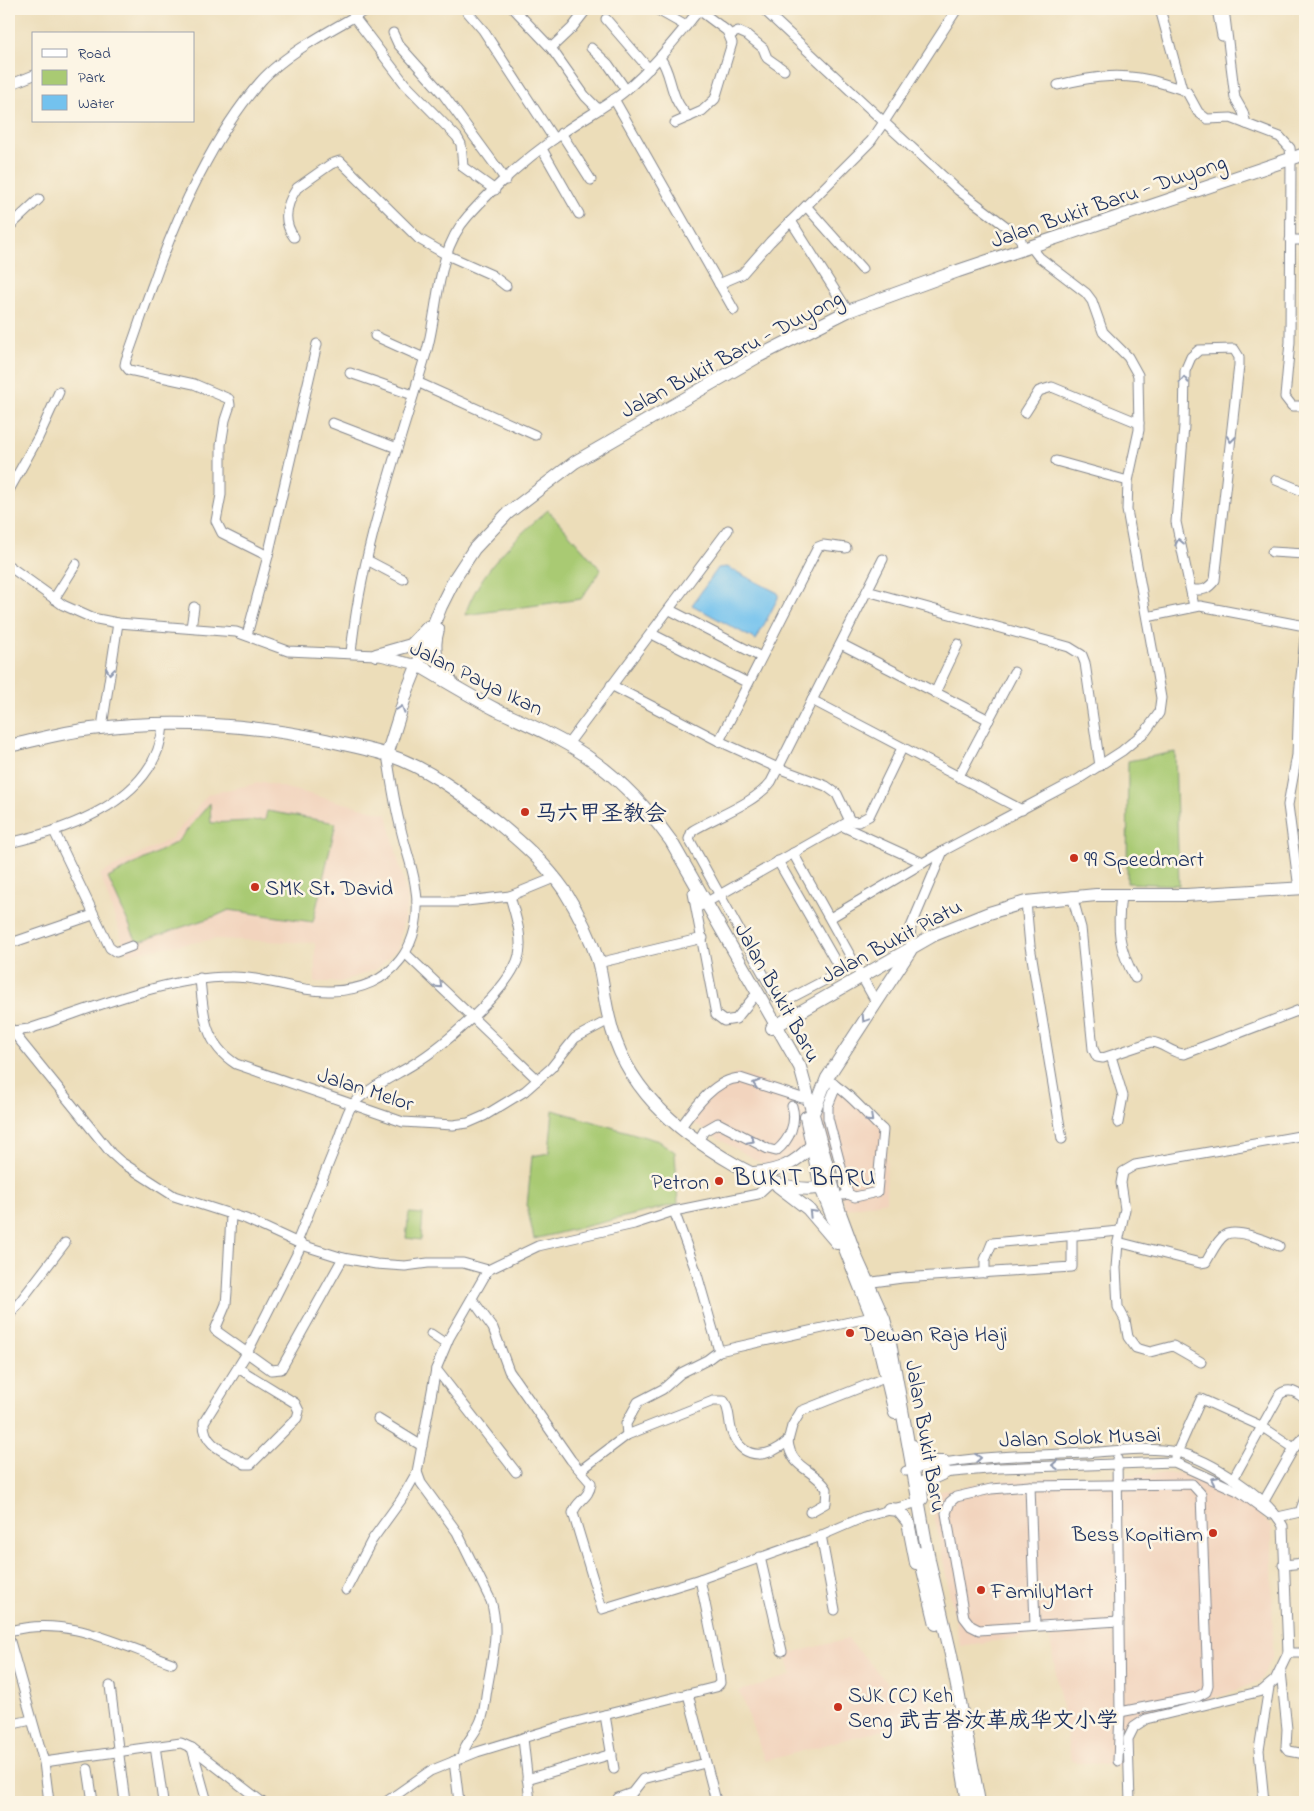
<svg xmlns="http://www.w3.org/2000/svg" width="1314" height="1811" viewBox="0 0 1314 1811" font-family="'Indie Flower','LXGW WenKai TC',sans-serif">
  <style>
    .built { fill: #f2d4be }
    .green { fill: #a9ca73; stroke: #627c68 }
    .water { fill: #73c2ee; stroke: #4778a6 }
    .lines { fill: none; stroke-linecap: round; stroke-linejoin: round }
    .street-casing { stroke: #84868c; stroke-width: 11 }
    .secondary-casing { stroke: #84868c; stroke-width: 14 }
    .street { stroke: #fff; stroke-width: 9 }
    .secondary { stroke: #fff; stroke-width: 12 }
    .oneway { stroke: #8d97ae }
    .poi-dot { fill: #c8321e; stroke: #fcf5e5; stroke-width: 2 }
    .labels { text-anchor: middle; stroke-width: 5; stroke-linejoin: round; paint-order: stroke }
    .street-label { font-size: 22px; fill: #1b2f5e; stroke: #fcf5e5 }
    .poi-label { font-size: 22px; fill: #1b2f5e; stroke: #fcf5e5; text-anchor: start }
    .quarter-label { font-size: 25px; letter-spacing: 1px; fill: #1b2f5e; stroke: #fcf5e5 }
  </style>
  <rect width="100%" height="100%" fill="#fcf5e5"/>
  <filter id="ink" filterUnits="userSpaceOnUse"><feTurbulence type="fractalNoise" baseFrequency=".02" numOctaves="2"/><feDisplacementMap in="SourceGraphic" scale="10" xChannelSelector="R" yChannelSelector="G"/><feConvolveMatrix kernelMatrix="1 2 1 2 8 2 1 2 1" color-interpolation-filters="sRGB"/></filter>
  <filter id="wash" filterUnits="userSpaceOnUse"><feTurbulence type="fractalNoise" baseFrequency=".0096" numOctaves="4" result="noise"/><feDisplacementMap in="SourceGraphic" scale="20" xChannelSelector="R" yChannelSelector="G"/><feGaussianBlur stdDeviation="1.12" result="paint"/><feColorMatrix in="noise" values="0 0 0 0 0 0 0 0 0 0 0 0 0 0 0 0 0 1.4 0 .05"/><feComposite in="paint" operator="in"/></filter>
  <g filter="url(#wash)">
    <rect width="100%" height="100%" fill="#ecddb9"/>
    <g class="built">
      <path d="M263,782L387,814L408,900L398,948L377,969L341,982H315V943L215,939L127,954L100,874L172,838L208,794Z"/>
      <path d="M737,1073L824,1101L838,1079L887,1129L886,1201L845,1209L831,1156L805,1154L781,1171L759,1162L712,1135L682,1116L701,1095Z"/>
      <path d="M1179,1473L1241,1499L1272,1526L1273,1656L1260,1681L1217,1697L1136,1717L1130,1724L1128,1768L1071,1761L1049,1633L960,1646L931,1499L937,1492L999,1480Z"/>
      <path d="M848,1639L885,1680L895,1694L925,1685L934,1719L854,1737L765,1761L739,1691L792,1675L786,1654Z"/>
    </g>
    <g class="green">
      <path d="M548,510L601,570L581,599L465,615C478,573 515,538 548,510Z"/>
      <path d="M1175,752L1179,885L1127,883L1128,761Z"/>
      <path d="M210,803L211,823L265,820L267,811L336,823L313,922L229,910L216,916L137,942L108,878L177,842Z"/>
      <path d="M553,1110L659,1141L675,1152L678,1204L534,1239L527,1206L532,1156L549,1153Z"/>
      <path d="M409,1213L423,1214L421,1240L406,1238Z"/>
    </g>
    <path class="water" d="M727,567L778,593V598L756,640L692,605L718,568Z"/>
  </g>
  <g filter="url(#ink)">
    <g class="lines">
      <g class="street-casing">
        <g id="street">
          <path d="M465,9L483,30L554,139"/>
          <path d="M514,9L551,48L585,96L598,109"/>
          <path d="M656,9L686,26"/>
          <path d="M957,9L884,122L958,190L1016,234L1021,240L1023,250"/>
          <path d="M1160,9L1182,89"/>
          <path d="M1217,9L1222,36"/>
          <path d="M1224,9L1235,98L1243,112L1246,124"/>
          <path d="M354,17L405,84L457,137L461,144L463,167L495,190"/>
          <path d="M606,19L649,69"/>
          <path d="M393,33L398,44L443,94L506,180"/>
          <path d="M730,35L738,31L747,35L763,48L767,58L784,70"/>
          <path d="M551,48L572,28L586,10"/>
          <path d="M591,48L608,64L626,90"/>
          <path d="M660,58C673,74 668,98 689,117"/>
          <path d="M9,85L34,75"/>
          <path d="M1058,85C1094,76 1125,72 1161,83C1170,86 1179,88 1187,92L1198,112L1207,119L1231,118L1280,137L1290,148L1291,159L1290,342L1285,397L1292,406H1305"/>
          <path d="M614,99L734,310"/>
          <path d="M675,123L702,111L715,99L732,43L727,31L699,10"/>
          <path d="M561,133L591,180"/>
          <path d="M542,149L579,214"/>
          <path d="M806,206L862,269"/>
          <path d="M791,221L848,311"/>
          <path d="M9,227L39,199"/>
          <path d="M294,237C282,221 286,204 297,188L331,164L340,161L419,239L447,255L492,275L506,286"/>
          <path d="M1290,240H1305"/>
          <path d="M719,284L742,274L770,242L871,141L884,122L763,9"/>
          <path d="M375,336L424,358"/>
          <path d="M350,373L413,395"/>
          <path d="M417,382L535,435"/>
          <path d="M1025,413L1039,391L1052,387L1139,423"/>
          <path d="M332,423L397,448"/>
          <path d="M1056,461L1128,481"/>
          <path d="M1276,480L1305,492"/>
          <path d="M9,490L38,438L59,392"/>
          <path d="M1272,552L1305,554"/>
          <path d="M268,556L222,533L216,521L221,495V445L225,420L230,405L229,399L194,384L129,370L125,365L126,360C136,334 144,307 154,281C177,215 215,133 261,81C286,53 336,27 368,9"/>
          <path d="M367,560L403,579"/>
          <path d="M9,566L63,605L92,618L118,623L236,632L288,651L376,655L418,665"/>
          <path d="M1191,589C1203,592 1208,589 1215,580L1239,365V357L1234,349L1199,350L1191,357L1185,371L1184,426L1176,522L1194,606"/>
          <path d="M867,591L1069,647L1082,655L1085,663L1100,766"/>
          <path d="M54,599L76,564"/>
          <path d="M670,610L761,657"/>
          <path d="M1147,617L1200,606L1305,626"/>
          <path d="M191,628L194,607"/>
          <path d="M652,634L748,683"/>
          <path d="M247,635L268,556L317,344"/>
          <path d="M841,644L989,720"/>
          <path d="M351,653C361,549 398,450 427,350C439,306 436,251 468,216C496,185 530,155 564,132C583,118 606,107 625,91C654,67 676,38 700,9"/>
          <path d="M611,685L719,741L778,768L826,786L837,794L850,821"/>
          <path d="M935,693L958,644"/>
          <path d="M812,700L1022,810"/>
          <path d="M102,727L118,623"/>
          <path d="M719,741L818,547L823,545L846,548"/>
          <path d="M568,744L728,530"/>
          <path d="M959,776L1014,672"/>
          <path d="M842,826L923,863"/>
          <path d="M54,831L110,948L116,952L132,946"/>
          <path d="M9,843C70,829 158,799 163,725"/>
          <path d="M793,853L876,1002"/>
          <path d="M778,861L841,971"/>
          <path d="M1299,889L1288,805L1297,755L1299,696L1305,638"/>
          <path d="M693,893L716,1015L724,1021L736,1019L753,998L759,993"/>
          <path d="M1121,895C1117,929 1118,948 1135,978"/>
          <path d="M510,896L554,878"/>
          <path d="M1072,896L1081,928L1093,1049L1097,1057L1103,1058L1151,1042C1164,1043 1170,1053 1184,1054L1305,1008"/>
          <path d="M1026,902L1030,946L1062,1139"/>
          <path d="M700,906L850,821L858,822L869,816L902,748"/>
          <path d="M830,918L943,851L1077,780L1122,751L1146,731L1159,713L1161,698L1157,675L1127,510L1128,481L1139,430L1138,375L1128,357L1103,332L1092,301L1086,293L1039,257L1032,248"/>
          <path d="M17,941L93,915"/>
          <path d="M912,949L910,939L911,927L943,851"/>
          <path d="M406,954L538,1080"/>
          <path d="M598,963L703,938"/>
          <path d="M856,964L789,999L782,1000L776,997L689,839L692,831C715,817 755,803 771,782L883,559"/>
          <path d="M200,978C203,1013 204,1044 236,1064L403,1122L453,1125L468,1123L484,1116L525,1091L551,1068L575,1038L609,1020"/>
          <path d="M9,1027L111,1153L121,1162L174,1196L246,1219L305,1246L343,1258L376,1264L405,1266L428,1263H463L488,1270L538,1246L634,1224L674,1211L758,1194L771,1182"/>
          <path d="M13,1031L29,1029C91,1009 166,977 230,977C264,976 296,992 331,991C393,990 426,944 415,884C412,864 404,845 400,825C394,802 391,778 387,755"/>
          <path d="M1111,1056L1123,1096L1118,1123"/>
          <path d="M833,1083L836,1086L828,1106V1118L848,1194L844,1195"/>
          <path d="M836,1086C854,1097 867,1116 883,1130L877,1192L855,1197L848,1194"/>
          <path d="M680,1128C693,1110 714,1079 740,1078L802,1098"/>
          <path d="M698,1141L704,1131L718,1123L768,1149L776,1151C790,1140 797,1122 792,1106"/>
          <path d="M231,1215L227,1292L226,1304L215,1330L271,1370L281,1369L343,1258"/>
          <path d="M297,1242C311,1208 324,1174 338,1140C342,1130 346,1114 352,1105C363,1091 396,1075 412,1065C442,1047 511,989 519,955C523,936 515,915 510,896L458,902H417"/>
          <path d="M1118,1242L1200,1263L1206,1262C1211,1254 1217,1240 1225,1235C1236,1228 1268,1241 1279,1246"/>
          <path d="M985,1273V1260L992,1243L1119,1231"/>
          <path d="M864,1286L873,1282L902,1278L1072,1267V1235"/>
          <path d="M472,1299L493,1328L509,1371L571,1460L591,1483C589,1500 577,1499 573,1513L602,1609L700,1579L813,1539L864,1517L919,1502"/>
          <path d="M9,1316L65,1243"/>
          <path d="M431,1334L446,1344"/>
          <path d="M719,1351L872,1317"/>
          <path d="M1201,1362L1173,1346L1150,1352L1136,1348L1128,1337L1125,1320L1118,1307L1116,1268L1118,1242L1125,1209L1121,1183L1123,1172L1135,1165L1305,1135"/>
          <path d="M238,1368L295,1403L299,1411L297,1418L251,1464H245C226,1452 203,1446 204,1422L247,1353L302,1244"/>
          <path d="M436,1369L516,1472"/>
          <path d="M378,1419L422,1446"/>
          <path d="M627,1435L626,1424L638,1402L663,1389L681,1373L707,1360L719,1351L696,1271L674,1211"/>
          <path d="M788,1441C791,1470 814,1468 827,1489L826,1503L810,1512"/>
          <path d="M1175,1457L1201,1399L1261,1426L1294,1448"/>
          <path d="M1117,1459L1120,1712L1118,1761"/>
          <path d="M581,1470L627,1435L713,1401H724C731,1412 728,1424 733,1435C745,1462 770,1457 788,1441L792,1426L801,1411L887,1377"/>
          <path d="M906,1471C965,1455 1025,1456 1086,1453C1114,1451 1148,1446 1177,1452C1209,1459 1268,1497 1283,1526L1288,1653L1275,1680L1262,1691L1146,1719L1134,1727L1128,1739L1130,1802"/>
          <path d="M942,1473L999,1468L1174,1462L1240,1492L1270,1514"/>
          <path d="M1233,1479L1280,1394C1290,1387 1297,1393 1305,1399"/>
          <path d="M1030,1486L1035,1626"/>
          <path d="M1264,1501L1294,1448L1305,1436"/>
          <path d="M1278,1517L1300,1512L1305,1498"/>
          <path d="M821,1535L835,1610"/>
          <path d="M760,1557L782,1651"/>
          <path d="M1283,1565L1305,1563"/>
          <path d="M346,1590L372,1540L401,1500L417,1472"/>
          <path d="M1119,1621L979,1630L971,1626L964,1617L946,1513L950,1502L956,1497L991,1489L1030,1486L1192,1484L1201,1494L1208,1685L1206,1692L1197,1697L1120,1712"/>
          <path d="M9,1631C68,1615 117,1644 172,1663"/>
          <path d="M9,1638L44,1762L49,1802"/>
          <path d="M1288,1653H1305"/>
          <path d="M1281,1671L1287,1729L1286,1747L1289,1751L1305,1754"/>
          <path d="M110,1686L125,1802"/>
          <path d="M688,1694L715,1797"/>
          <path d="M605,1715L614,1769"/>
          <path d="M9,1725L31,1720"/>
          <path d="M523,1738L530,1802"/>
          <path d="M155,1746L163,1802"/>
          <path d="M192,1748L207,1802"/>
          <path d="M462,1758C463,1744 476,1734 481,1720C485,1711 485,1700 487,1689C492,1659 500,1631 491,1601L457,1532L421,1483L417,1472L436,1369L449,1338L488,1270"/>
          <path d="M454,1761L459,1802"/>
          <path d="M44,1762L181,1743L192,1748L262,1802"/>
          <path d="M88,1769L93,1802"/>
          <path d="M527,1779L612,1754"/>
          <path d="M618,1798L632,1793L643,1779L705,1763"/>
          <path d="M386,1802L430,1771L477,1752L572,1723L716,1687L720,1683L719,1672L700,1579"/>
          <path d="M1264,1802L1259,1750L1269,1687"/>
        </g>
      </g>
      <g class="secondary-casing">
        <g id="secondary">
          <path d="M438,629C432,650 436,666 451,681"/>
          <path d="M376,655L411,645L428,627"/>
          <path d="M418,665C444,680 470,696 497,710C527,724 558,737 585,755C618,777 648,809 671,841L800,1067L840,1213L857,1259L884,1319L889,1337L929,1560L951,1655L979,1802"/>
          <path d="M9,746C36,740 63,732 91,729C169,719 249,724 326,740C351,746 378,750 402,760C438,775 468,799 498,823C522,843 546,864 564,890C578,912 590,936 598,961C603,979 604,999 609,1018C624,1087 675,1130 734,1164C762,1180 796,1195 829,1186"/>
          <path d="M387,755L407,691L441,606L455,578L474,549L508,513L575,462L759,356L848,311L958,271L1305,154"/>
          <path d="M772,1028L934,935L989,913L1026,902L1096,895H1186L1305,888"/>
          <path d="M814,1111L827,1078L910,951"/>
          <path d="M806,1117L821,1188L872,1317L895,1413"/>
          <path d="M754,1173C779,1171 795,1164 811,1146"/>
          <path d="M778,1186L808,1209L837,1243"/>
          <path d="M913,1446C918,1463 928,1462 944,1462"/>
          <path d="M922,1499L921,1490L924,1482L946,1472"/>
          <path d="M889,1509L898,1510L908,1522L916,1563"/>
          <path d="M919,1553L936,1624"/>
          <path d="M956,1732L968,1802"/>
        </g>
      </g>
      <use href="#street" class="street"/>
      <use href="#secondary" class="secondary"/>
    </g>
    <defs><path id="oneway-chevron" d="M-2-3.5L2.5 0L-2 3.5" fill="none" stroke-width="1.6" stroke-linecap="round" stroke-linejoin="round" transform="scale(1.25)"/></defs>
    <g class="oneway">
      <use href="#oneway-chevron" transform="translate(1184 380) rotate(-89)"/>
      <use href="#oneway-chevron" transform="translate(1231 439) rotate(96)"/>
      <use href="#oneway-chevron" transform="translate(1179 542) rotate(-102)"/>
      <use href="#oneway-chevron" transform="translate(110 671) rotate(98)"/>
      <use href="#oneway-chevron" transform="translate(401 709) rotate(-72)"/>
      <use href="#oneway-chevron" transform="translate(439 985) rotate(44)"/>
      <use href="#oneway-chevron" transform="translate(865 1019) rotate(123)"/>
      <use href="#oneway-chevron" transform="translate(756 1084) rotate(-162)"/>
      <use href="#oneway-chevron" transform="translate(870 1119) rotate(43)"/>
      <use href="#oneway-chevron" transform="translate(751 1140) rotate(27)"/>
      <use href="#oneway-chevron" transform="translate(812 1213) rotate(-135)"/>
      <use href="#oneway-chevron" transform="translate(978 1458) rotate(-5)"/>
      <use href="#oneway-chevron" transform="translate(1055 1465) rotate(177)"/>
      <use href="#oneway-chevron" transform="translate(1214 1480) rotate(-154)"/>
    </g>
  </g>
  <g class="poi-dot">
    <circle cx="525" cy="812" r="5"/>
    <circle cx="1074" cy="858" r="5"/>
    <circle cx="255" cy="887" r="5"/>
    <circle cx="719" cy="1181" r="5"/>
    <circle cx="850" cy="1333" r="5"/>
    <circle cx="1213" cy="1533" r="5"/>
    <circle cx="981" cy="1590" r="5"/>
    <circle cx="838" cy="1707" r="5"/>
  </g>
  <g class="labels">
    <g class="street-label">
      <text transform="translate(1108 200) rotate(-19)" y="8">Jalan Bukit Baru - Duyong</text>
      <text transform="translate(731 353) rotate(-28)" y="8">Jalan Bukit Baru - Duyong</text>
      <text transform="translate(477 677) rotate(26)" y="8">Jalan Paya Ikan</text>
      <text transform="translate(891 940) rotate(-28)" y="8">Jalan Bukit Piatu</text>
      <text transform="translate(779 992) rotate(61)" y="8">Jalan Bukit Baru</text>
      <text transform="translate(366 1088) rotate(18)" y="8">Jalan Melor</text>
      <text transform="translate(927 1436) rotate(80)" y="8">Jalan Bukit Baru</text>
      <text transform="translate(1080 1436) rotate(-2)" y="8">Jalan Solok Musai</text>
    </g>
    <g class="poi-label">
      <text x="535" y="820">马六甲圣教会</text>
      <text x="1084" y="866">99 Speedmart</text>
      <text x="265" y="895">SMK St. David</text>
      <text x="709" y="1189" text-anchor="end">Petron</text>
      <text x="860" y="1341">Dewan Raja Haji</text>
      <text x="1203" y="1541" text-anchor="end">Bess Kopitiam</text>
      <text x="991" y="1598">FamilyMart</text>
      <text x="848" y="1702">SJK (C) Keh<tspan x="848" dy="25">Seng 武吉峇汝革成华文小学</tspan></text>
    </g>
    <g class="quarter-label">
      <text x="805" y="1185">BUKIT BARU</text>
    </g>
  </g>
  <rect width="1314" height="1811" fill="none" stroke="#fcf5e5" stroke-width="30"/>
  <rect x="32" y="32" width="162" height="90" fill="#fcf5e5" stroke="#a2a6af"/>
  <rect x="42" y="49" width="25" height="8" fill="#ffffff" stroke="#a2a6af"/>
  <text x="78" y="58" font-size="15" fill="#1b2f5e">Road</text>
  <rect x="42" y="70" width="25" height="15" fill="#a9ca73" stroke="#a2a6af"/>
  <text x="78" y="82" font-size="15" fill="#1b2f5e">Park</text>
  <rect x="42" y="95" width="25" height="15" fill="#73c2ee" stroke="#a2a6af"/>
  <text x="78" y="108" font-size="15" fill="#1b2f5e">Water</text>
</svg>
